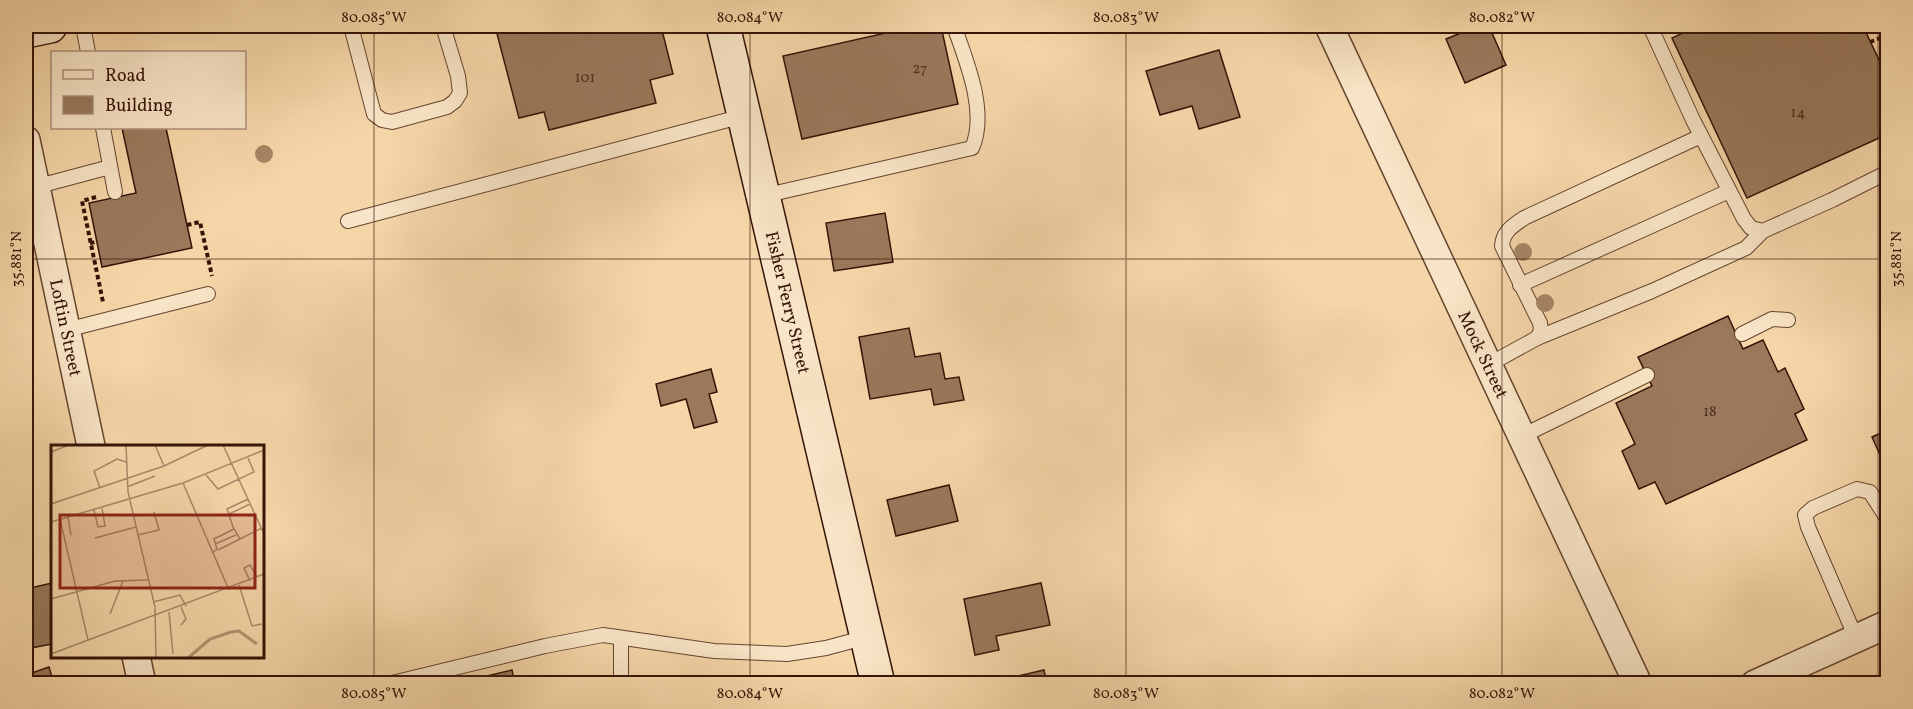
<svg xmlns="http://www.w3.org/2000/svg" width="1913" height="709" viewBox="0 0 1913 709" font-family="Vollkorn,serif">
  <style>
    .building { fill: #99785b; stroke: #351307; stroke-width: 1.5 }
    .lines { fill: none; stroke-linecap: round; stroke-linejoin: round }
    .lane-casing { stroke: #65442f; stroke-width: 16 }
    .street-casing { stroke: #65442f; stroke-width: 30 }
    .secondary-casing { stroke: #351307; stroke-width: 36 }
    .path { stroke: #351307; stroke-width: 4; stroke-dasharray: 4.5 3; stroke-linecap: butt }
    .lane { stroke: #f8e4c6; stroke-width: 14 }
    .street { stroke: #f8e4c6; stroke-width: 27 }
    .secondary { stroke: #f8e4c6; stroke-width: 33 }
    .tree { fill: #a68665 }
    .ticks { fill: none; stroke: #351307; stroke-width: 1.5; stroke-opacity: 0.45 }
    .labels { text-anchor: middle; stroke-width: 4.5; stroke-linejoin: round; paint-order: stroke }
    .number-label { font-size: 15px; fill: #4e2c1c }
    .street-label { font-size: 18px; fill: #351307; stroke: #f8e4c6 }
    .inset-river { fill: none; stroke: #b49471; stroke-width: 3 }
    .inset-road { fill: none; stroke: #a88868; stroke-width: 1.5 }
    .view { fill: #8f2418; fill-opacity: 0.15; stroke: #8f2418; stroke-width: 3 }
    .inset-edge { fill: none; stroke: #351307; stroke-width: 3 }
    .neatline { fill: none; stroke: #351307; stroke-width: 2 }
    .ticks-label { font-size: 15px; text-anchor: middle; fill: #351307 }
  </style>
  <rect width="100%" height="100%" fill="#f5d6a8"/>
  <filter id="stains"><feTurbulence type="fractalNoise" baseFrequency=".00333" numOctaves="4"/><feColorMatrix values="0 0 0 0 .2 0 0 0 0 .09 0 0 0 0 .02 0 0 0 .5 -.17"/></filter>
  <radialGradient id="worn" r=".72"><stop offset=".6" stop-color="#630" stop-opacity="0"/><stop offset="1" stop-color="#630" stop-opacity=".3"/></radialGradient>
  <g class="building">
    <path d="M495,26H661L673,74L650,80L656,103L549,130L544,112L519,118Z"/>
    <path d="M917,26H941L958,104L802,139L783,56Z"/>
    <path d="M1478,26H1489L1506,65L1465,83L1446,39Z"/>
    <path d="M1698,26H1863L1888,79V134L1747,198L1672,38Z"/>
    <path d="M1219,50L1240,117L1199,129L1192,106L1160,115L1146,71Z"/>
    <path d="M122,128H166L192,248L102,267L89,203L136,193Z"/>
    <path d="M885,213L893,262L834,271L826,223Z"/>
    <path d="M1728,316L1743,349L1763,340L1778,372L1785,368L1804,409L1795,414L1807,440L1666,504L1655,482L1639,489L1622,451L1635,444L1616,403L1652,386L1638,357Z"/>
    <path d="M909,328L915,357L940,353L945,379L959,377L964,400L934,405L931,389L870,399L859,337Z"/>
    <path d="M711,369L717,392L709,394L717,422L694,428L686,399L661,406L656,384Z"/>
    <path d="M1888,430V473L1872,437Z"/>
    <path d="M949,485L958,521L896,536L887,500Z"/>
    <path d="M52,583V644L26,649V589Z"/>
    <path d="M1041,583L1050,625L996,636L999,650L975,655L964,599Z"/>
    <path d="M49,667L54,684H26V675Z"/>
    <path d="M512,670L515,684H453Z"/>
    <path d="M1044,670L1047,684H983Z"/>
  </g>
  <g class="lines">
    <g class="lane-casing">
      <g id="lane">
        <path d="M83,26L88,52"/>
        <path d="M351,26L374,114L382,120L392,122L447,107L455,101L460,93L458,76L443,26"/>
        <path d="M1650,26L1693,120L1744,219L1751,228L1763,231L1832,200L1888,172"/>
        <path d="M103,128L115,192"/>
        <path d="M35,187L110,167"/>
        <path d="M763,196L972,148C988,112 966,60 954,26"/>
        <path d="M348,221L743,116"/>
        <path d="M1520,285L1729,191"/>
        <path d="M66,330L208,294"/>
        <path d="M1742,334L1772,319L1788,320"/>
        <path d="M1537,338L1652,291L1746,248L1763,231"/>
        <path d="M1488,365L1537,338L1541,331L1540,323L1502,246C1503,231 1513,226 1524,218L1701,136"/>
        <path d="M1522,436L1647,375"/>
        <path d="M621,638V684"/>
        <path d="M1856,638L1808,527L1805,515L1813,508L1857,489L1870,492L1888,520"/>
        <path d="M388,684L545,646L603,635L714,651L787,654L826,648L867,637"/>
      </g>
    </g>
    <g class="street-casing">
      <g id="street">
        <path id="s1" d="M1329,26L1638,684"/>
        <path id="s2" d="M26,140L91,446"/>
        <path d="M136,656L142,684"/>
        <path d="M1755,684L1888,624"/>
      </g>
    </g>
    <g class="secondary-casing">
      <g id="secondary">
        <path id="s3" d="M723,26L878,684"/>
        <path d="M26,31L50,26"/>
      </g>
    </g>
    <g class="path">
      <path d="M1870,42L1888,35"/>
      <path d="M96,197L82,201L103,302"/>
      <path d="M187,225L200,222L212,276"/>
      <path d="M90,243L97,242"/>
    </g>
    <use href="#lane" class="lane"/>
    <use href="#street" class="street"/>
    <use href="#secondary" class="secondary"/>
  </g>
  <g class="tree">
    <circle cx="264" cy="154" r="9"/>
    <circle cx="1523" cy="252" r="9"/>
    <circle cx="1545" cy="303" r="9"/>
  </g>
  <path class="ticks" d="M374,26V684M750,26V684M1126,26V684M1502,26V684M1878,26V684M26,259H1888"/>
  <g class="labels">
    <g class="number-label">
      <text x="920" y="73">27</text>
      <text x="585" y="82">101</text>
      <text x="1798" y="117">14</text>
      <text x="1710" y="416">18</text>
    </g>
    <g class="street-label">
      <text dy="6" stroke="none"><textPath href="#s3" startOffset="284">Fisher Ferry Street</textPath></text>
      <text dy="6" stroke="none"><textPath href="#s2" startOffset="192">Loftin Street</textPath></text>
      <text dy="6" stroke="none"><textPath href="#s1" startOffset="363">Mock Street</textPath></text>
    </g>
  </g>
  <g transform="translate(51 445)">
    <rect width="213" height="213" fill="#f5d6a8"/>
    <path class="inset-river" d="M137,213L159,194L180,187L188,186L206,199"/>
    <path class="inset-road" d="M75,0L77,47L104,162L105,213M104,0L113,21M172,0L213,89M0,7L18,0M155,30L167,44L203,27L197,13M132,38L178,145M76,42L104,31M49,43L43,26L66,14L75,17M197,54L176,64L182,82L189,94L211,83M0,59L113,21L157,0M43,65L47,82L54,81L51,63M176,70L199,59M17,72L20,90M9,74L37,195M0,77L132,38L213,5M87,90L108,85L103,67M44,93L85,82M164,99L185,90M167,105L189,94M161,108L166,104L163,94L183,84M199,136L193,123L199,120L206,132M188,140L201,181L211,179M0,154L64,136L97,135M102,157L129,150L135,161M118,167L122,209M59,169L72,136M130,180L135,174L130,162M0,209L213,129"/>
    <path class="view" d="M9,70H204V143H9Z"/>
    <rect width="213" height="213" class="inset-edge"/>
  </g>
  <rect width="1913" height="709" fill="none" stroke="#f5d6a8" stroke-width="66"/>
  <rect x="51" y="51" width="195" height="78" fill="#f8e4c6" stroke="#aa907a" stroke-width="1.5"/>
  <rect x="63" y="70" width="30" height="9" fill="#f8e4c6" stroke="#aa907a" stroke-width="1.5"/>
  <text x="105" y="81" font-size="18" fill="#351307">Road</text>
  <rect x="63" y="96" width="30" height="18" fill="#99785b" stroke="#aa907a" stroke-width="1.5"/>
  <text x="105" y="111" font-size="18" fill="#351307">Building</text>
  <rect x="33" y="33" width="1847" height="643" class="neatline"/>
  <g class="ticks-label">
    <text x="374" y="22">80.085°W</text>
    <text x="750" y="22">80.084°W</text>
    <text x="1126" y="22">80.083°W</text>
    <text x="1502" y="22">80.082°W</text>
    <text transform="translate(16 259) rotate(-90)" y="5">35.881°N</text>
    <text transform="translate(1896 259) rotate(-90)" y="5">35.881°N</text>
    <text x="374" y="698">80.085°W</text>
    <text x="750" y="698">80.084°W</text>
    <text x="1126" y="698">80.083°W</text>
    <text x="1502" y="698">80.082°W</text>
  </g>
  <rect width="100%" height="100%" filter="url(#stains)"/>
  <rect width="100%" height="100%" fill="url(#worn)"/>
</svg>
